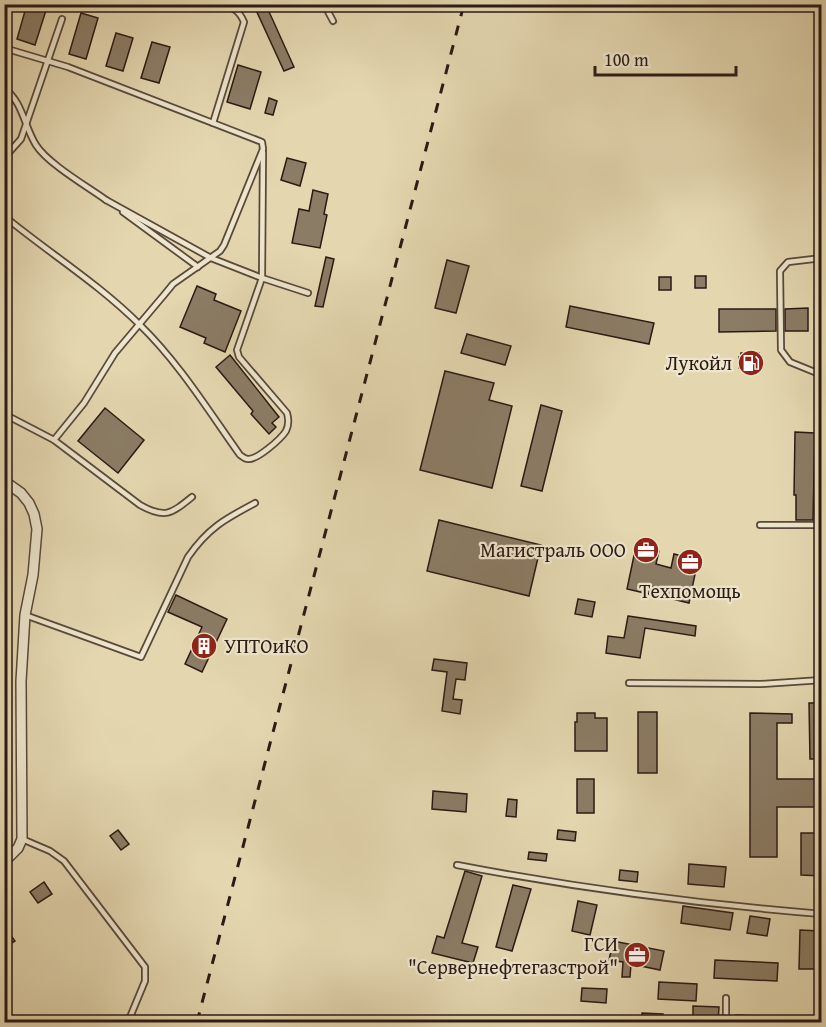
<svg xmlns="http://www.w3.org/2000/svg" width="826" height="1027" viewBox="0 0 826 1027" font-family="'Gentium Book Plus',serif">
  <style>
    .building { fill: #8b7c65; stroke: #2b1a14; stroke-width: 1.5 }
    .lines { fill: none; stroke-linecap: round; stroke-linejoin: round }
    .service-casing { stroke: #59493b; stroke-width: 8 }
    .minor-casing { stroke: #59493b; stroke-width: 12 }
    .service { stroke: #ede5cc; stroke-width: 4.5 }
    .minor { stroke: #ede5cc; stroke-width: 9 }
    .rail { stroke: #2b1a14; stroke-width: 3; stroke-dasharray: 10 10; stroke-linecap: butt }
    .labels { text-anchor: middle; stroke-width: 4.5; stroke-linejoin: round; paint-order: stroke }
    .poi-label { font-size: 20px; fill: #2b1a14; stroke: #ede5cc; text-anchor: end }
  </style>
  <rect width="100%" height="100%" fill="#e4d7b0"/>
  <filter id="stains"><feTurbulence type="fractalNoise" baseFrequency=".00333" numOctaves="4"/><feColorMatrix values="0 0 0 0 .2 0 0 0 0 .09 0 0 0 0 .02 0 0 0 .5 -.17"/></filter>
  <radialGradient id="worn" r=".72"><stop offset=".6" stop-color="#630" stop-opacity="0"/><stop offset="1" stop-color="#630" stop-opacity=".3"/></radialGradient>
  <g class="building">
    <path d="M27,4H48L35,45L17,39Z"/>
    <path d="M266,5L294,67L284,71L256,10Z"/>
    <path d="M81,13L98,18L86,59L69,54Z"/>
    <path d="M116,33L133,38L123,71L106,66Z"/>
    <path d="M152,42L170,47L159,83L141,78Z"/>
    <path d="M238,65L261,72L250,109L227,102Z"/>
    <path d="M269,98L277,101L273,115L265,113Z"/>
    <path d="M287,158L306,163L300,186L281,180Z"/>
    <path d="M313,190L328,194L324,214L327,215L320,248L292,243L299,209L309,211Z"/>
    <path d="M326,257L334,259L323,307L315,306Z"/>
    <path d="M447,260L469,266L456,313L435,308Z"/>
    <rect x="695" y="276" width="11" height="12"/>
    <rect x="659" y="277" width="12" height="13"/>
    <path d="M197,286L216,294L214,300L241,311L225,352L204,343L206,338L180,327Z"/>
    <path d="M570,306L654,323L649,344L566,327Z"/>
    <path d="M808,308V331H785V309Z"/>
    <path d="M719,309H776V331L719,332Z"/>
    <path d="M467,334L511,346L505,365L461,353Z"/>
    <path d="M741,353H759V357H762V368H739V357H741Z"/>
    <path d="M230,355L279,417L272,423L276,427L269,434L251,414L253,411L216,367Z"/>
    <path d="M445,371L494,383L489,400L512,406L492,488L420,470Z"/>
    <path d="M541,405L562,411L542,491L521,486Z"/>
    <path d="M105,408L144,440L118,473L78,441Z"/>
    <path d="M795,432L815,433L813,520H796V495H794Z"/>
    <path d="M439,520L541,545L529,596L427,571Z"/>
    <path d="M636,546L659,551L656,564L671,568L674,554L698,560L689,603L664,597L666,590L651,586L649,594L627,589Z"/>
    <path d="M176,595L227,619L202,672L185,664L202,627L168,612Z"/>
    <path d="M578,599L595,602L592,617L575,614Z"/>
    <path d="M628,616L696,626L695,636L645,628L640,658L606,653L608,636L624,638Z"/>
    <path d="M434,659L467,663L465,680L456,679L453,699L462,700L460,714L442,711L447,672L432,670Z"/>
    <path d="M809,703H822V759H810Z"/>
    <rect x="638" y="712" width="19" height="61"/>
    <path d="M577,713H595V718H607V751H575V722H577Z"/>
    <path d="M750,713L792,714V723H777V779H822V807H777V857H750Z"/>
    <rect x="577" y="779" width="17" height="34"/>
    <path d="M433,791L467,794L466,812L432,809Z"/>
    <path d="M508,799L517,800L516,817L506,816Z"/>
    <path d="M118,830L129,844L121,850L110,836Z"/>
    <path d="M558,830L576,832L575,841L557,839Z"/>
    <path d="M801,833H822V876L801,875Z"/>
    <path d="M529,852L547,854L546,861L528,859Z"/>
    <path d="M689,864L726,867L724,887L688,884Z"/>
    <path d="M620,870L638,872L637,882L619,880Z"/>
    <path d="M465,871L482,876L462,943L478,947L473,963L432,953L437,936L444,938Z"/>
    <path d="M44,882L52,894L38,903L30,892Z"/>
    <path d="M513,885L531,889L512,951L496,947Z"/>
    <path d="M578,901L597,905L590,935L572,931Z"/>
    <path d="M683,906L733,913L730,930L681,923Z"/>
    <path d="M750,916L770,919L767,936L747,933Z"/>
    <path d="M4,926L15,941L4,948Z"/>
    <path d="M800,930L820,931V969H799Z"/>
    <path d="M613,941L664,951L660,970L631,964L630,977H622L623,962L609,960Z"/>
    <path d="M715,960L778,963L777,981L714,978Z"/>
    <path d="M659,982L697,984L696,1001L658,999Z"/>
    <path d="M582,988L607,989L606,1003L581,1001Z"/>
    <path d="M693,1006L719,1007L718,1023H693Z"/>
    <path d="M642,1013L663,1014V1023H642Z"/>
    <path d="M736,1015L759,1016V1023H736Z"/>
  </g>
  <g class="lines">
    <g class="service-casing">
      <g id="service">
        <path d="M324,4L333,21"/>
        <path d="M4,48L68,67L262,142L263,149L224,245L220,251L173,284L164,295L115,353L84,403L54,440"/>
        <path d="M4,88C23,102 24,126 36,145C47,163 88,187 106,200"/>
        <path d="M213,123L244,22C239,10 233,8 221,4"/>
        <path d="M263,152L262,278L308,293"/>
        <path d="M4,158L21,139L62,19"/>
        <path d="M123,212L198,267"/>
        <path d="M4,216C49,253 99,284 140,325C179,363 208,410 240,455C243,457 245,459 248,459C257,460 281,439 286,431C289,425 289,420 287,413L239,357L237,350L262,278L211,258L106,200"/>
        <path d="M822,258L788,262L780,271L781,350L790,362L822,375"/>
        <path d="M4,414L54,440L140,505C165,519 171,514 192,497"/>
        <path d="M760,525H822"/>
        <path d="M25,615L141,657L188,557C208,528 225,519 255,503"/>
        <path d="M629,683L761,684L822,680"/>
        <path d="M22,839L50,851L64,861L145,967V981L128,1022"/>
        <path d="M457,865C577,888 699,904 822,914"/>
        <path d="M726,1022V998"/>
      </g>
    </g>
    <g class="minor-casing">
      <path id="minor" d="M4,481L21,493L29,503L34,514L37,529L33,575L25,615L21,681L22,839L18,848L4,862"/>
    </g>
    <use href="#service" class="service"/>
    <use href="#minor" class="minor"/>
    <path class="rail" d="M197,1022L464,4"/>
  </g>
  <defs>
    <g id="fuel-disc" transform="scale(1.35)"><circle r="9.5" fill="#8f2418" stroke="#ede5cc"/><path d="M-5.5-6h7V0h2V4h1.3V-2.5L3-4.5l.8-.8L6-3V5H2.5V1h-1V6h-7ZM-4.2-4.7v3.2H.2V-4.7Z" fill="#fff"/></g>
    <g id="office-disc" transform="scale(1.35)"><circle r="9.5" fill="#8f2418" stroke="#ede5cc"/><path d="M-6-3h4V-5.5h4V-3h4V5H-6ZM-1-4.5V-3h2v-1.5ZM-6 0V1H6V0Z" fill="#fff"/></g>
    <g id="building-disc" transform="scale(1.35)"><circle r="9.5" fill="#8f2418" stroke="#ede5cc"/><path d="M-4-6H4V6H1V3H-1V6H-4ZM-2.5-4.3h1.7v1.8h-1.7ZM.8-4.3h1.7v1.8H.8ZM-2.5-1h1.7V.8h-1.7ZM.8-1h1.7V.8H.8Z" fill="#fff"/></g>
  </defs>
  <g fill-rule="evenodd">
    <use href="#fuel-disc" x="751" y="363"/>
    <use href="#office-disc" x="646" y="550"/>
    <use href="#office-disc" x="690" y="562"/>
    <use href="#building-disc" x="204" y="646"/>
    <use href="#office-disc" x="637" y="955"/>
  </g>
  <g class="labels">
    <g class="poi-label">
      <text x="732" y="370">Лукойл</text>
      <text x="626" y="557">Магистраль ООО</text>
      <text x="690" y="598" text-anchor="middle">Техпомощь</text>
      <text x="224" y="653" text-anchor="start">УПТОиКО</text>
      <text x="618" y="951">ГСИ<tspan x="618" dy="23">"Сервернефтегазстрой"</tspan></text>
    </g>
  </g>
  <rect width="826" height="1027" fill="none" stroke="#e4d7b0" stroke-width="24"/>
  <rect x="6" y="6" width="814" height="1015" fill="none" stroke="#2b1a14" stroke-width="3"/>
  <rect x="12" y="12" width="802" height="1003" fill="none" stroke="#2b1a14" stroke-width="1.5"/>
  <path d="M595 66v9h141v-9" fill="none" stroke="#2b1a14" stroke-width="3"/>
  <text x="604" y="66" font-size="18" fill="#2b1a14" stroke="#ede5cc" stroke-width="4.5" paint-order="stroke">100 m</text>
  <rect width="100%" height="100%" filter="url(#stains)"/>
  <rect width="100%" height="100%" fill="url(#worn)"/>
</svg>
